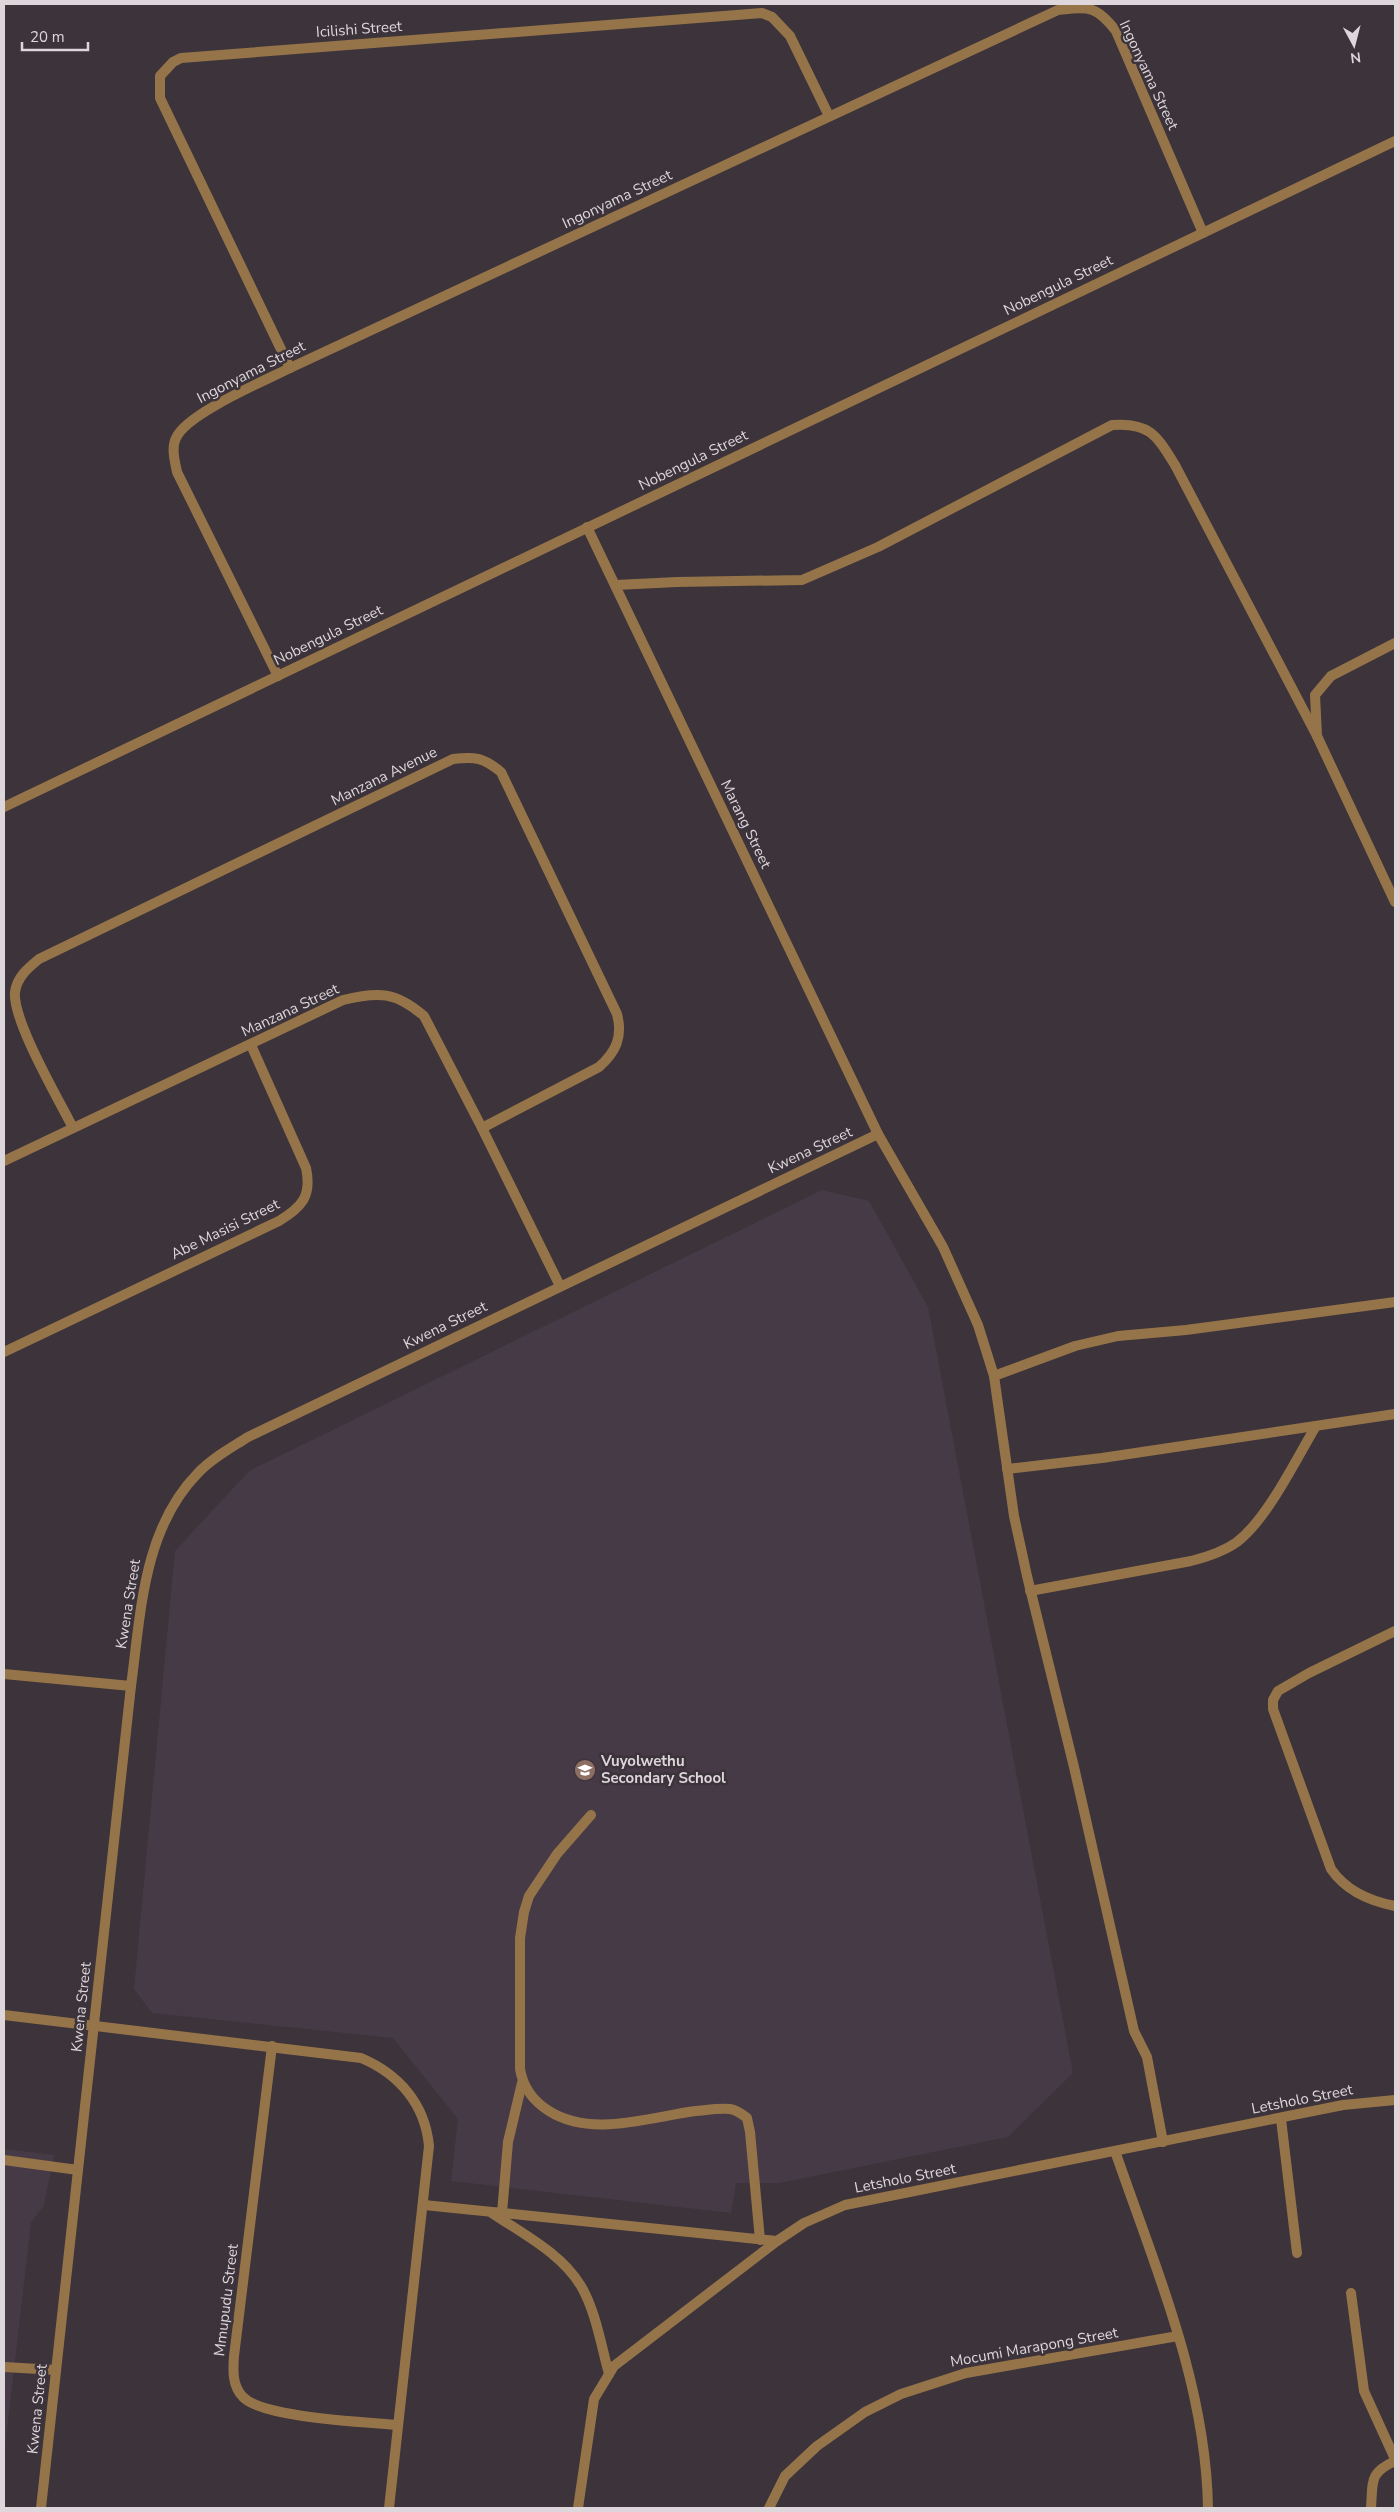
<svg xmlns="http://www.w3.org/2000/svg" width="1399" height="2512" viewBox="0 0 1399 2512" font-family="'Nunito Sans',sans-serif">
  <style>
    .built { fill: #473a47 }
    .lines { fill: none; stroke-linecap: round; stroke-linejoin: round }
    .lane { stroke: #967449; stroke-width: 10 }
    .street { stroke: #967449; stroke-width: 10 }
    .labels { text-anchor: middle; stroke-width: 5; stroke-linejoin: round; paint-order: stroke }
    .street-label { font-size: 15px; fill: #ddd7dc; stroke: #3c333b }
    .poi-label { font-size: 15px; font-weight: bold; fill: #ddd7dc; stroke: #3c333b; text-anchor: start }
  </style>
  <rect width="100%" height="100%" fill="#3c333b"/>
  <g class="built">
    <path d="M822,1190L869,1201L928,1307L1073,2073L1008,2137L779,2183H736L731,2213L451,2181L458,2119L393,2038L152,2013L134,1989L175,1551L249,1471Z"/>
    <path d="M4,2149L54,2155L44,2205L31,2223L4,2455Z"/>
  </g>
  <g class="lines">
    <g class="lane">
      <path d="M591,1815L557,1854L529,1896L524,1912L520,1938V2069C523,2087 533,2101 549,2111C592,2138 649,2117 696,2111C707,2110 719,2108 730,2109C737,2110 742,2114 747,2118L750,2132L760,2240"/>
      <path d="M4,2160L78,2170"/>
      <path d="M502,2213L508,2142L522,2083"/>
      <path d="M4,2367L56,2370"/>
    </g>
    <g class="street">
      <path d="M290,368L160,98V76L173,62L181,58L762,13L772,17L790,36L829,116"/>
      <path d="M587,527L878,1134L943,1247L978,1325L994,1376L1014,1516L1027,1576L1074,1767L1134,2031L1147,2057L1163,2142"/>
      <path d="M616,585L677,582L802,580L878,547L1112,425C1150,422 1157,436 1175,465L1317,736"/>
      <path d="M1395,643L1331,676L1315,695L1317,736L1395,902"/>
      <path d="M278,676L177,472C175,462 171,448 176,438C186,414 264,381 290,368L1058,10C1089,7 1096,5 1116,31L1203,233"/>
      <path d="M4,807L1395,141"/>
      <path d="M73,1128C59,1100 12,1020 15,992C17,977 28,968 39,959L453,759C475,756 484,758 501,772L617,1014C623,1037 616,1052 599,1067L482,1128"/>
      <path d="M4,1161L343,1000C379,991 396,992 424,1016L482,1128L560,1286"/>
      <path d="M4,1352L279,1221C302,1207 312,1196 306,1168L251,1045"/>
      <path d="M994,1376L1075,1346L1118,1336L1186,1330L1395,1302"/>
      <path d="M1007,1469L1102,1458L1395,1414"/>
      <path d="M1030,1591L1191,1561C1207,1557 1223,1552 1237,1542C1268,1518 1295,1461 1316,1426"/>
      <path d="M1395,1631L1309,1673L1278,1691L1273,1700V1709L1331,1869C1346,1891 1369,1901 1395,1906"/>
      <path d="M4,1674L131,1686"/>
      <path d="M4,2015L361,2058C399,2074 425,2104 429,2146L389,2508"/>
      <path d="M272,2046L234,2356C233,2370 232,2386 243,2397C263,2418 366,2422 398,2425"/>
      <path d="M1281,2119L1297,2253"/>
      <path d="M1115,2151C1155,2267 1206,2384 1208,2508"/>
      <path d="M424,2205L777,2241"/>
      <path d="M492,2213C523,2234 561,2253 581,2286C596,2312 601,2345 609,2374"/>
      <path d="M1351,2293L1364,2391L1395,2459"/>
      <path d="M41,2508L131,1686C141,1612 143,1529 198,1473C212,1458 231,1448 248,1437L878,1134"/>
      <path d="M578,2508L594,2399L614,2366L777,2241L804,2223L845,2205L1343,2105L1395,2100"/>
      <path d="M769,2508L785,2476L817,2446L865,2412L901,2394L966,2373L1178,2336"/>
      <path d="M1371,2508C1373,2481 1369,2473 1395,2461"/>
    </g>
  </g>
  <defs>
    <g id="school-disc" transform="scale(1.125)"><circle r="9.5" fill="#8d6e63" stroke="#3c333b"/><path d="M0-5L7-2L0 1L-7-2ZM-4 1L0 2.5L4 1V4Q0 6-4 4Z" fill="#fff"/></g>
  </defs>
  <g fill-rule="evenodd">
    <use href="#school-disc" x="585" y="1770"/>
  </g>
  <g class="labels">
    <g class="street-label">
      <text transform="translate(359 29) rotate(-4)" y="5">Icilishi Street</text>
      <text transform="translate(1149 75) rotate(65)" y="5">Ingonyama Street</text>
      <text transform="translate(617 199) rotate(-25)" y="5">Ingonyama Street</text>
      <text transform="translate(1058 285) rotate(-26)" y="5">Nobengula Street</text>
      <text transform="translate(251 372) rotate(-27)" y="5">Ingonyama Street</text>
      <text transform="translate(693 460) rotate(-26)" y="5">Nobengula Street</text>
      <text transform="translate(328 635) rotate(-26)" y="5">Nobengula Street</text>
      <text transform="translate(384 776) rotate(-26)" y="5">Manzana Avenue</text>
      <text transform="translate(746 824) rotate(64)" y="5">Marang Street</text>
      <text transform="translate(290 1010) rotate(-25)" y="5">Manzana Street</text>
      <text transform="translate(810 1150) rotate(-25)" y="5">Kwena Street</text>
      <text transform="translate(225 1229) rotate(-26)" y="5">Abe Masisi Street</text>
      <text transform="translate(445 1325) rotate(-26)" y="5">Kwena Street</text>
      <text transform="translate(128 1604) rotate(-81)" y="5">Kwena Street</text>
      <text transform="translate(81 2007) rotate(-84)" y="5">Kwena Street</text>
      <text transform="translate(1302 2099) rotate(-11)" y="5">Letsholo Street</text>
      <text transform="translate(905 2178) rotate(-11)" y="5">Letsholo Street</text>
      <text transform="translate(226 2300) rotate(-83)" y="5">Mmupudu Street</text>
      <text transform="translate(1034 2347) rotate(-10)" y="5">Mocumi Marapong Street</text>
      <text transform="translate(37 2409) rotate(-84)" y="5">Kwena Street</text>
    </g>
    <g class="poi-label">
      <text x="601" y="1766">Vuyolwethu<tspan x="601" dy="17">Secondary School</tspan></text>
    </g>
  </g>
  <rect width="1399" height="2512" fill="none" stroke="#ddd7dc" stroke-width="10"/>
  <g transform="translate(1354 45) rotate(173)" stroke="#3c333b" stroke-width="4" paint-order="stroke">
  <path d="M0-4L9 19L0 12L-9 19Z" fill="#ddd7dc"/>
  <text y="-8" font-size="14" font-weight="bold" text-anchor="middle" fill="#ddd7dc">N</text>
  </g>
  <path d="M22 42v8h66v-8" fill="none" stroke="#ddd7dc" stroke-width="2.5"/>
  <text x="30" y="42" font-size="15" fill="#ddd7dc" stroke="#3c333b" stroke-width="4" paint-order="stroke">20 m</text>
</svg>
